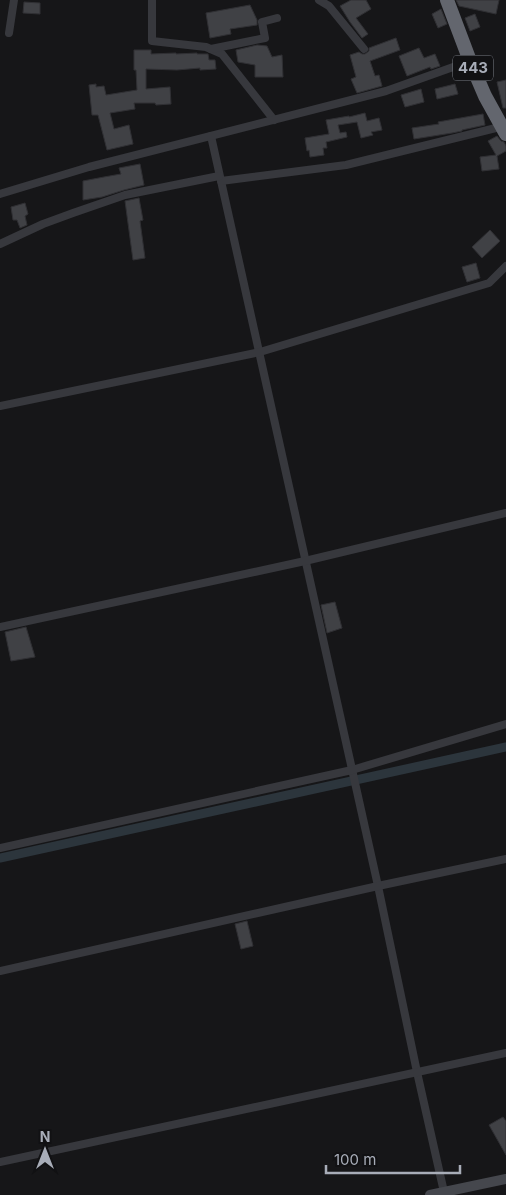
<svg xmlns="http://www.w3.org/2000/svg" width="506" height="1195" viewBox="0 0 506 1195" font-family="Inter,sans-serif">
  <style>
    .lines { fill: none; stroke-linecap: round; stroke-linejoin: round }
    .canal { stroke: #2c353c; stroke-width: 9 }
    .building { fill: #404145; stroke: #303034 }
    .street { stroke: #37383d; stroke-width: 8 }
    .secondary { stroke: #45474d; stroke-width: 10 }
    .highway { stroke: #63666e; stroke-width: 14 }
    .labels { text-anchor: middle; stroke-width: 4; stroke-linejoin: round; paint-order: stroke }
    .shield { fill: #111113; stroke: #7b7e86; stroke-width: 1 }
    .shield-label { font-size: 15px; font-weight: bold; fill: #a8adb8 }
  </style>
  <rect width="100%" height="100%" fill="#161618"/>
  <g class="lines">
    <path class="canal" d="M0,858L506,747"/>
  </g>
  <g class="building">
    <path d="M351,0H366L371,9L356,18L368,34L362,38L350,22L340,6Z"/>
    <path d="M456,0H499L496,14L459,6Z"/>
    <path d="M24,2L40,3V14L23,13Z"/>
    <path d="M250,5L257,20V25L230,29L231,34L210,38L206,13Z"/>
    <path d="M441,9L447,24L438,28L432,14Z"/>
    <path d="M475,14L480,27L470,31L465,18Z"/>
    <path d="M396,38L400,50L370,61L375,76L379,75L382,86L357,93L351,79L356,77L350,55L359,52L362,54H365L369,51V48Z"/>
    <path d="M257,45L267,46L272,57L282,55L283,77H255V65L238,62L236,50Z"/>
    <path d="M419,48L424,58L435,54L440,66L431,69L430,67L407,76L399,56Z"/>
    <path d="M134,50H151V54L176,53V54L197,53V54H208L209,60H215L216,69L200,70V68L177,70L146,69V89L170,87L171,104L156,105L155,103H134L135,109L110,113L114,129L129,125L133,144L107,150L98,115H92L89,85L96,84V87L104,86L106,95L137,90L136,70H134Z"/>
    <path d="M506,80V108H503L497,82Z"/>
    <path d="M455,84L458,94L437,99L435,89Z"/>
    <path d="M421,89L424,102L405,107L401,95Z"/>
    <path d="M365,113L367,121L379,118L382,130L371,132L373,135L361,138L357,122L338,125L340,133L346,132L347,137L326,142L327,148H323L324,155L310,157L309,150L307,151L305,138L329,134L326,120L349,116V117Z"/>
    <path d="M483,114L485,125L462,130V131L452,133L414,139L412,128L439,124L438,122Z"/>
    <path d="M497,136L501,141L504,142L506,146V151L497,156L499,169L482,171L480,157L496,155L488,141Z"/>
    <path d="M140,164L144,185L124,190L102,197L83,200V181L104,177L121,174L119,168Z"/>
    <path d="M139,198L143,220L140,221L145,258L133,260L125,201Z"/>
    <path d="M25,203L28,214L25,216L27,225L20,228L17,220H13L11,207Z"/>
    <path d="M490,230L500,241L482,258L472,247Z"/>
    <path d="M476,263L480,278L467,282L462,267Z"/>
    <path d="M335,602L342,628L327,633L321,605Z"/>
    <path d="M26,627L35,657L11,661L5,632Z"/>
    <path d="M247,921L253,946L241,949L235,924Z"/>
    <path d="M503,1117L506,1121V1155L489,1125Z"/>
  </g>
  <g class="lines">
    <g class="street">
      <path d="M152,0V41L206,47L222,54L274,120"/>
      <path d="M319,0L329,6L364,49"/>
      <path d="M9,33L14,0"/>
      <path d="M211,49L265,38L262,22L277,18"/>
      <path d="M211,136L378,886L417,1072L444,1192L446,1195"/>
      <path d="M221,181L346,165L504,126"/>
      <path d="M0,194L89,167L386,91L470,61"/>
      <path d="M0,244L43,224L73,213L125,195L219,176"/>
      <path d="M0,406L260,352L489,283L506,266"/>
      <path d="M0,627L305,561L506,513"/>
      <path d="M0,848L352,770L506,724"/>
      <path d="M0,971L378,886L506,859"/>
      <path d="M0,1162L506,1053"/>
    </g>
    <path class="secondary" d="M430,1195L506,1179"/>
    <path class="highway" d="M447,0L470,61L485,96L506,134"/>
  </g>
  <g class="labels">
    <rect class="shield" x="453" y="55.5" width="40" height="25" rx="4"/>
    <g class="shield-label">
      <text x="473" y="73">443</text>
    </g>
  </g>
  <g transform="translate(45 1150)" stroke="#111113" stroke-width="4" paint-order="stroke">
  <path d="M0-4L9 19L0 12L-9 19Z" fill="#a8adb8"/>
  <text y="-8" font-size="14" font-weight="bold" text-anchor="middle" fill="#a8adb8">N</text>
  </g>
  <path d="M326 1165v8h134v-8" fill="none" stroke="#a8adb8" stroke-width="2.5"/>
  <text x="334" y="1165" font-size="15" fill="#a8adb8" stroke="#111113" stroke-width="4" paint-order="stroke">100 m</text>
</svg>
